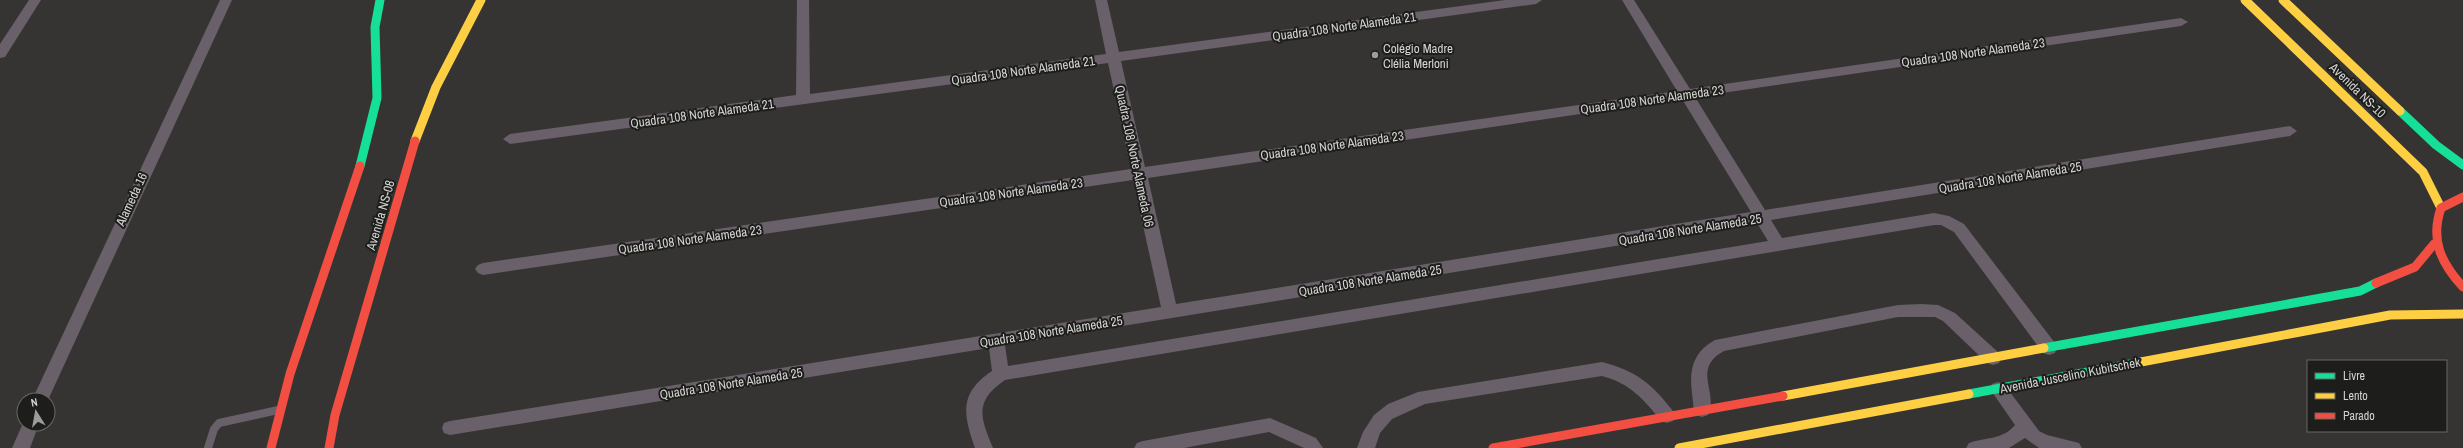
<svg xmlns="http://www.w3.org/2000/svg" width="2463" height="448" viewBox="0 0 2463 448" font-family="'Archivo Narrow',sans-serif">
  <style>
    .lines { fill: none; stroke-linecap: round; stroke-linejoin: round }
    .lane { stroke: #696069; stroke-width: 8 }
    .street { fill: #696069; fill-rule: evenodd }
    .fast { stroke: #16e098; stroke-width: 9 }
    .slow { stroke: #ffcf43; stroke-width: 9 }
    .jam { stroke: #f24e42; stroke-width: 9 }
    .poi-dot { fill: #9c9c9a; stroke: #1d1d1b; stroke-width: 1.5 }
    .labels { text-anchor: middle; stroke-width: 4; stroke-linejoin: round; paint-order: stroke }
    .street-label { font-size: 13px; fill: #d4d4d2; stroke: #1d1d1b }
    .poi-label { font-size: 13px; fill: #d4d4d2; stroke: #1d1d1b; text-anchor: start }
  </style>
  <rect width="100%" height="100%" fill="#353433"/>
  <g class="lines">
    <path class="lane" d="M208,448L214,429L219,423L278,410"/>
    <g class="street">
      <path d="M29,0H41L5,57L0,58V44Z"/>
      <path d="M220,0H232L48,400H32Z"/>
      <path d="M797,0H809L810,94L1106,54L1095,0H1107L1119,52L1505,0H1542L1536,4L1121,61L1145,167L1677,91L1622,0H1634L1690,89L2181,18L2188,22L2181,26L1695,97L1765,210L2290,126L2297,131L2290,136L1771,220L1782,238L1934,213L1949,216L1964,224L2055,343L2057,348L2055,353L2049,355L2043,353L1954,232L1941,225H1934L1005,380C974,401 980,417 993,448H975C963,414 959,393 992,371L989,348L450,435L444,433L442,428L444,423L450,421L1161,307L1133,180L483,275L478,273L475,269L478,265L483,263L1131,169L1108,63L510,144L503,139L510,134L796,95ZM1682,99L1751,212L1176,304L1148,178ZM1757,223L1768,241L1008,366L1005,345Z"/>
      <path d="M1921,304L1938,305L1955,313L1999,353L2001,358L1999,363L1993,365L1987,363L1943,321L1935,317H1898L1724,351C1691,369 1719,392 1708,415L1702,417L1696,415C1693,408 1693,401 1692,393C1689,370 1693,352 1715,340L1898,305Z"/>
      <path d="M1602,362C1636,371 1651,383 1673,411L1675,416L1673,421L1667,423L1661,421C1644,399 1629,383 1602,376L1425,404L1392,419L1380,433L1375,448H1357L1363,432L1374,415L1388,404L1418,392Z"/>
      <path d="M1998,382L2004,384L2039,431L2047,435L2079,443L2082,448H2039L2025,438L2009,448H1966L1969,443C1986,437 2003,440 2015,425L1990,389L1992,384Z"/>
      <path d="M1270,418L1316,438L1323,448H1304L1269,432L1184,448H1134L1137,443L1143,441Z"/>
      <path d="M24,421V424H39L30,448H12Z"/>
    </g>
    <g class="fast">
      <path d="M2400,111L2436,145L2463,165"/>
      <path d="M360,166L377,98L375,27L380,0"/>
      <path d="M2044,348L2360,291L2376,283"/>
      <path d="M1969,394L2141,362"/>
    </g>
    <g class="slow">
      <path d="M2245,0L2423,172L2441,208"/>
      <path d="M2283,0L2400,111"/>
      <path d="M415,141L436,87L481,0"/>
      <path d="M2141,362L2390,315L2463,314"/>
      <path d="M1783,396L2044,348"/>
      <path d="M1679,448L1969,394"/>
    </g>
    <g class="jam">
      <path d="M2463,197L2441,208C2430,240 2441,263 2463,287"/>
      <path d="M2376,283L2415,267L2434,244"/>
      <path d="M271,448L290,374L360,166"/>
      <path d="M329,448L335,415L415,141"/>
      <path d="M1493,448L1783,396"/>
    </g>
  </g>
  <circle class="poi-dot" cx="1375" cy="55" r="4"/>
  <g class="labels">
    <g class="street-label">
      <text transform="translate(1344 26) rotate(-8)" y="5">Quadra 108 Norte Alameda 21</text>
      <text transform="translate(1973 52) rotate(-8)" y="5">Quadra 108 Norte Alameda 23</text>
      <text transform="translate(1023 70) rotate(-8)" y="5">Quadra 108 Norte Alameda 21</text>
      <text transform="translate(2358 90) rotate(44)" y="5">Avenida NS-10</text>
      <text transform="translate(1652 99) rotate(-8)" y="5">Quadra 108 Norte Alameda 23</text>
      <text transform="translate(702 113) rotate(-8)" y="5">Quadra 108 Norte Alameda 21</text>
      <text transform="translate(1332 145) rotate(-8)" y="5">Quadra 108 Norte Alameda 23</text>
      <text transform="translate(1135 156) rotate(78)" y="5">Quadra 108 Norte Alameda 06</text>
      <text transform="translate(2010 177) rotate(-9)" y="5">Quadra 108 Norte Alameda 25</text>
      <text transform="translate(1011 192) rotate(-8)" y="5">Quadra 108 Norte Alameda 23</text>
      <text transform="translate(131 199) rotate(-65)" y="5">Alameda 16</text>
      <text transform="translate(380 215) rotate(-74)" y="5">Avenida NS-08</text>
      <text transform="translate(1690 229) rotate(-9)" y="5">Quadra 108 Norte Alameda 25</text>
      <text transform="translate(690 239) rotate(-8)" y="5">Quadra 108 Norte Alameda 23</text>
      <text transform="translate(1370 280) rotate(-9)" y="5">Quadra 108 Norte Alameda 25</text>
      <text transform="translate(1051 331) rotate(-9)" y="5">Quadra 108 Norte Alameda 25</text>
      <text transform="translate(2070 375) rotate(-11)" y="5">Avenida Juscelino Kubitschek</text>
      <text transform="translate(731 383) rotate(-9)" y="5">Quadra 108 Norte Alameda 25</text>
    </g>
    <g class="poi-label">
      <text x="1383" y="53">Colégio Madre<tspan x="1383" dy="15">Clélia Merloni</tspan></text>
    </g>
  </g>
  <rect x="2307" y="360" width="140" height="72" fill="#1d1d1b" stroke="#666664"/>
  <rect x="2315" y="373" width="20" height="6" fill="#16e098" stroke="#666664"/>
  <text x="2343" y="380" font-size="12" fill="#d4d4d2">Livre</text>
  <rect x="2315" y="393" width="20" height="6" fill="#ffcf43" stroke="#666664"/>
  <text x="2343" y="400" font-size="12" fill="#d4d4d2">Lento</text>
  <rect x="2315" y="413" width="20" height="6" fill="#f24e42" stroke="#666664"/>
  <text x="2343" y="420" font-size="12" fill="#d4d4d2">Parado</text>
  <g transform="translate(36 412) rotate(349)"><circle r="19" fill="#1d1d1b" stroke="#666664"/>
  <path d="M0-3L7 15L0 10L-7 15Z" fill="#9c9c9a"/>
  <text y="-6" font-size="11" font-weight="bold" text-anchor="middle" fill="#d4d4d2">N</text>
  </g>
</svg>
